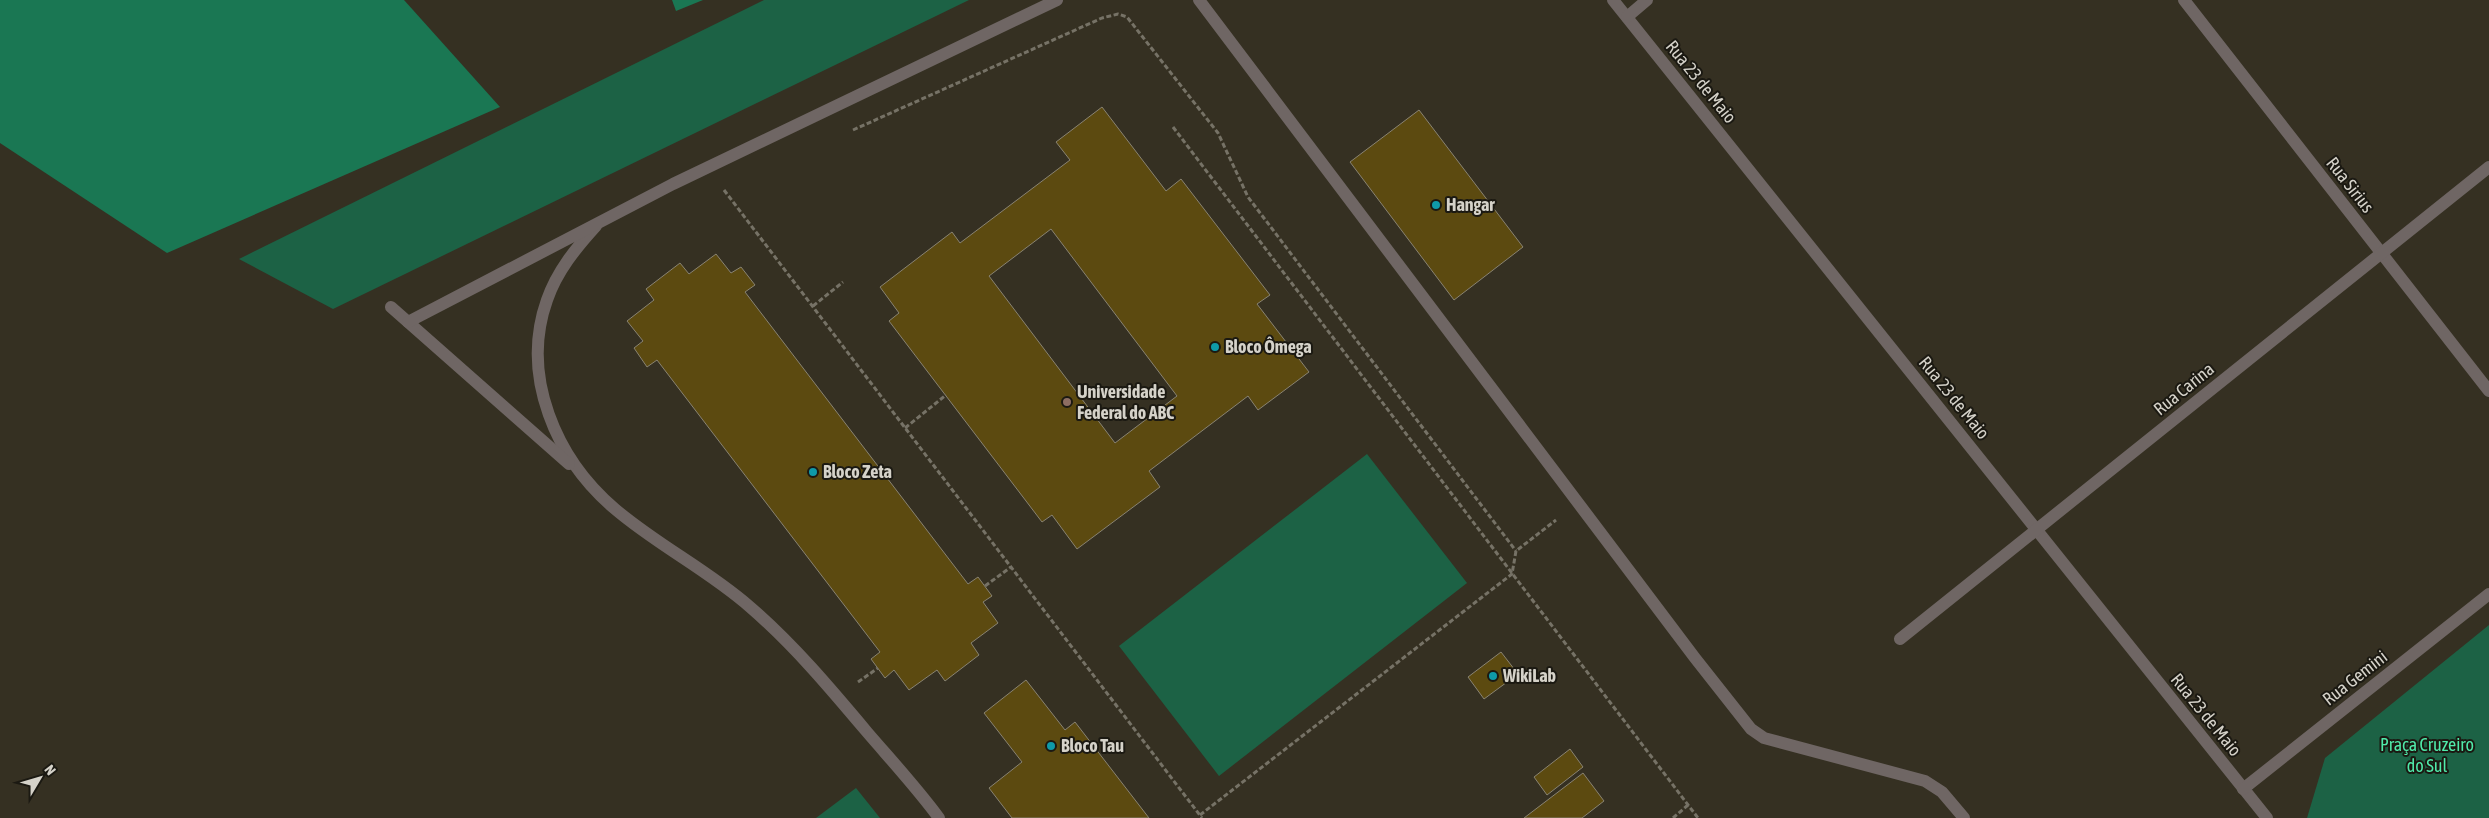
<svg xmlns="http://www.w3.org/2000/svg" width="2489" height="818" viewBox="0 0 2489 818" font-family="'Asap Condensed',sans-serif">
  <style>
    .green { fill: #1c6245 }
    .forest { fill: #1a7753 }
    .building { fill: #5c4a10; stroke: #898372; fill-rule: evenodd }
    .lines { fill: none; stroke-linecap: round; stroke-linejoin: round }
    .path { stroke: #767266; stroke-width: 3; stroke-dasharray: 5 2.5; stroke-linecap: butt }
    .minor { stroke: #6f6664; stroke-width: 12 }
    .culture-dot { fill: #0f9aa8; stroke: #1b1912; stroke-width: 2 }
    .education-dot { fill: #8d6e63; stroke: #1b1912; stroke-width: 2 }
    .labels { text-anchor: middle; stroke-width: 4; stroke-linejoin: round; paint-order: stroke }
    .street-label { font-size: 18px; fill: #d5d2c9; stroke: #1b1912 }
    .poi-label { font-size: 18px; font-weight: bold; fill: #d5d2c9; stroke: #1b1912; text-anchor: start }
    .park-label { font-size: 18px; fill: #50eaaa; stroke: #1b1912 }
  </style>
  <rect width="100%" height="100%" fill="#353022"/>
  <g class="green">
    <path d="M764,0H969L333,309L239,259Z"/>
    <path d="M1367,454L1467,583L1219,776L1119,646Z"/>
    <path d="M2489,625V818H2307L2325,758Z"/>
    <path d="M856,788L880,818H816Z"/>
  </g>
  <g class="forest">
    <path d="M0,0H404L500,107L167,253L0,143Z"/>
    <path d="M672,0H703L676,11Z"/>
  </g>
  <g class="building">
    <path d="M1102,107L1166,191L1181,179L1270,295L1257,304L1309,372L1258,410L1248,396L1149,471L1160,487L1077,549L1052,515L1042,522L889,321L899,313L880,287L952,232L960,243L1070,160L1056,142ZM1051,229L1177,396L1115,443L989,276Z"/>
    <path d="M1419,110L1523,247L1454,300L1350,162Z"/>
    <path d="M716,254L731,273L741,267L755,285L745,292L968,584L978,577L992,596L983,602L998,623L971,643L979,655L945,681L937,670L909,690L894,670L885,678L871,659L880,652L657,360L647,367L634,348L643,341L627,321L654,300L646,289L680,263L689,274Z"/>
    <path d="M1501,652L1518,674L1484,699L1468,677Z"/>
    <path d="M1026,680L1065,730L1075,722L1149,818H1012L989,788L1022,762L984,713Z"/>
    <path d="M1570,749L1583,767L1547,795L1534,777Z"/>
    <path d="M1583,773L1604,801L1582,818H1524Z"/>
  </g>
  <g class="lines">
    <g class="path">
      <path d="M1173,127L1698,818"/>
      <path d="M853,130L1102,18L1118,14L1127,17L1218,133L1248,197L1516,551"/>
      <path d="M724,190L1202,818"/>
      <path d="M813,306L843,282"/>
      <path d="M905,428L946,395"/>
      <path d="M985,586L1011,567"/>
      <path d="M858,682L878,668"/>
      <path d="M1200,815L1512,574L1516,551L1556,520"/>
      <path d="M1673,818L1688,805"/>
    </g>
    <g class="minor">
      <path d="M1199,0L1695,658L1751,729L1764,738L1925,781L1942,792L1964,818"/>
      <path d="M1613,0L2267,818"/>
      <path d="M2184,0L2489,391"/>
      <path d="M1627,17L1647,0"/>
      <path d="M596,226C576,248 557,271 547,300C520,376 556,459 615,509C657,545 708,570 750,607C793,644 830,688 867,732C891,760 917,788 939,818"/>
      <path d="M391,307L569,464"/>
      <path d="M408,322L673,184L1057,0"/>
      <path d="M1900,639L2489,167"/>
      <path d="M2243,789L2489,594"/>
    </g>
  </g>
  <g class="culture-dot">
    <circle cx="1436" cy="205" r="5"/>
    <circle cx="1215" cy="347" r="5"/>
    <circle cx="813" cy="472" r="5"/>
    <circle cx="1493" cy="676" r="5"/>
    <circle cx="1051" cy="746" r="5"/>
  </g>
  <circle class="education-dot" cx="1067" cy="402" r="5"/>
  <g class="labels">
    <g class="street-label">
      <text transform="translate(1701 82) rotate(51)" y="6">Rua 23 de Maio</text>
      <text transform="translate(2350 185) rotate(52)" y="6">Rua Sirius</text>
      <text transform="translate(2184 389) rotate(-39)" y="6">Rua Carina</text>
      <text transform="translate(1954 398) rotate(51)" y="6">Rua 23 de Maio</text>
      <text transform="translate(2355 678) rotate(-38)" y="6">Rua Gemini</text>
      <text transform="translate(2206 715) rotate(51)" y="6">Rua 23 de Maio</text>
    </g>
    <g class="poi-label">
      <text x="1446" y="211">Hangar</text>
      <text x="1225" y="353">Bloco Ômega</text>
      <text x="1077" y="398">Universidade<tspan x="1077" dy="21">Federal do ABC</tspan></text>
      <text x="823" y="478">Bloco Zeta</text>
      <text x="1503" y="682">WikiLab</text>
      <text x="1061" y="752">Bloco Tau</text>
    </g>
    <g class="park-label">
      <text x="2427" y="751">Praça Cruzeiro<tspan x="2427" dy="21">do Sul</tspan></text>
    </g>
  </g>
  <g transform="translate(40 778) rotate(52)" stroke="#1b1912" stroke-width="4" paint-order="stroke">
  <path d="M0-4L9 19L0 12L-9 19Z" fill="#d5d2c9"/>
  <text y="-8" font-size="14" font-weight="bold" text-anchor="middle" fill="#d5d2c9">N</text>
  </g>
</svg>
